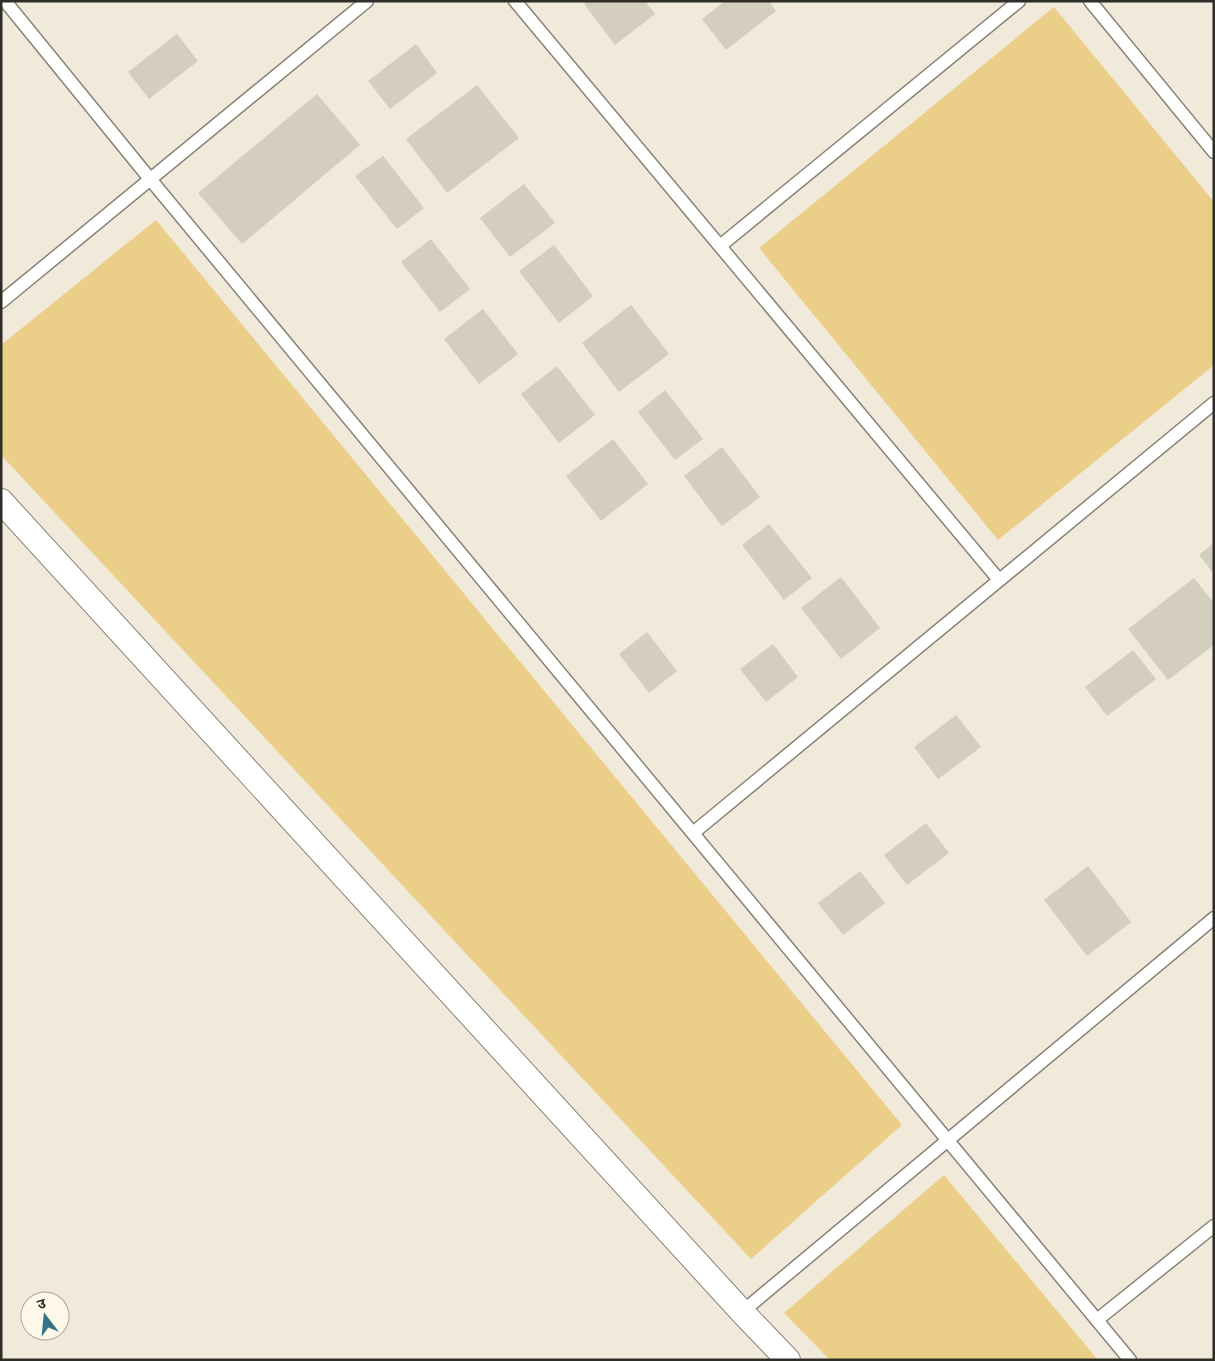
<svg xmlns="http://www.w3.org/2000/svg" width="1215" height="1361" viewBox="0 0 1215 1361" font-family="Jost,'Noto Sans Devanagari',sans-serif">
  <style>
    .green { fill: #ebce88 }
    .building { fill: #d4cebf }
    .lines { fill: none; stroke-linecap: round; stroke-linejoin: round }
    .service-casing { stroke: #898375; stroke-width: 15 }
    .minor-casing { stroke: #898375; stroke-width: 26 }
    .service { stroke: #fff; stroke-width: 12 }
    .minor { stroke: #fff; stroke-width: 24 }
  </style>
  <rect width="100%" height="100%" fill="#f1eadb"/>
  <g class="green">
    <path d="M1054,7L1214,202V365L998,540L759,248Z"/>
    <path d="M156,220L902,1125L751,1259L1,455V345Z"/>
    <path d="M944,1175L1098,1360H830L784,1313Z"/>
  </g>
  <g class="building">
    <path d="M588,1H645L655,14L615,45L584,4Z"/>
    <path d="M725,1H769L776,11L726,50L702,19Z"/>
    <path d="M177,34L198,61L149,99L128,72Z"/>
    <path d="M416,44L437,73L390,109L368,81Z"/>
    <path d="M477,85L519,138L447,193L406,139Z"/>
    <path d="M317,94L360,145L242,244L198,193Z"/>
    <path d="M383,156L424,208L397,229L355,176Z"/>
    <path d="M524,184L555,223L510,257L480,218Z"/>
    <path d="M431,239L470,289L440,312L401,262Z"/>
    <path d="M554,245L593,296L559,323L519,271Z"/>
    <path d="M631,305L669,354L619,392L582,343Z"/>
    <path d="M483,309L518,354L479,384L444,339Z"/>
    <path d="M557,366L595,415L559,443L521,394Z"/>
    <path d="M665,390L703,439L675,460L638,412Z"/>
    <path d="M613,439L648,484L601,521L566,476Z"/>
    <path d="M722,447L760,497L722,526L684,476Z"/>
    <path d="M769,524L812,578L784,600L742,545Z"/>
    <path d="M1214,543V574L1199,555Z"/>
    <path d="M841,577L880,628L841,659L801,608Z"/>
    <path d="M1194,578L1214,603V645L1168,680L1128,629Z"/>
    <path d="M647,632L677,671L649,693L619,654Z"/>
    <path d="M773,644L798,677L766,702L740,669Z"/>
    <path d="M1133,650L1156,679L1107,716L1085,687Z"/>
    <path d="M956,715L981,747L938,779L914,747Z"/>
    <path d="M926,823L949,853L907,885L884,855Z"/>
    <path d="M1088,866L1131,922L1087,956L1044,900Z"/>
    <path d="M860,871L885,903L843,935L818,903Z"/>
  </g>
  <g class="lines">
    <g class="service-casing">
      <g id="service">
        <path d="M5,1L150,179L1130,1360"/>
        <path d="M515,1L999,580"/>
        <path d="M1090,1L1214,152"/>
        <path d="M720,246L1019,1"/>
        <path d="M1,302L367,1"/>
        <path d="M693,833L1214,403"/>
        <path d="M742,1312L1214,918"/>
        <path d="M1097,1320L1214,1226"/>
      </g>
    </g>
    <g class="minor-casing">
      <path id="minor" d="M1,501L742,1312L788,1360"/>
    </g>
    <use href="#service" class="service"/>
    <use href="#minor" class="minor"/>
  </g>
  <rect width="1215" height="1361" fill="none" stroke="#2f2d27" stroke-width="5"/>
  <g transform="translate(45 1316) rotate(344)"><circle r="24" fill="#fef8e8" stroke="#aba79b"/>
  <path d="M0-4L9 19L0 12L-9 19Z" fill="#327586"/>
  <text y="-8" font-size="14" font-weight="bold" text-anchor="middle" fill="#2f2d27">उ</text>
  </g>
</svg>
